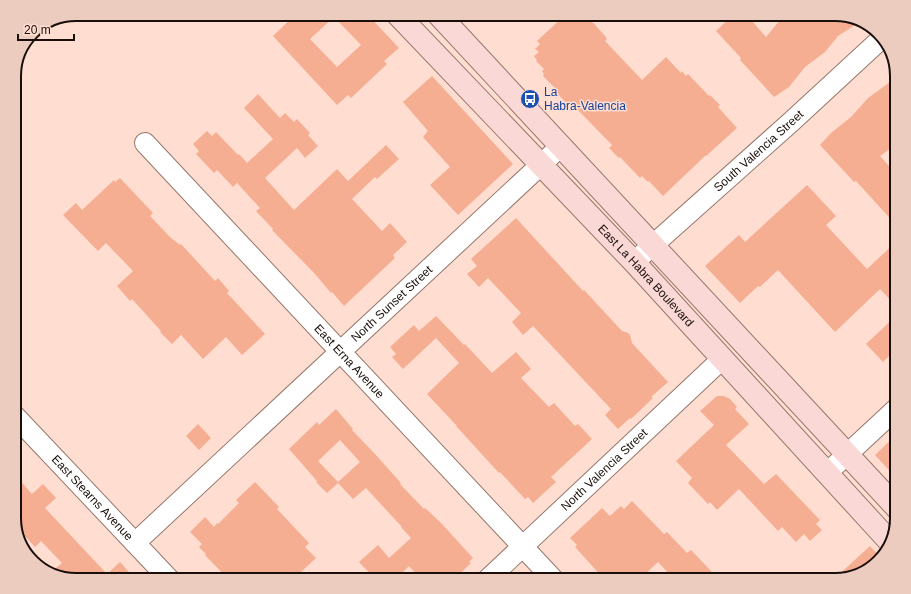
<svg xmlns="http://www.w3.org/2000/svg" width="911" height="594" viewBox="0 0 911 594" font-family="Helvetica,sans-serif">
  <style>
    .building { fill: #f6ae92; fill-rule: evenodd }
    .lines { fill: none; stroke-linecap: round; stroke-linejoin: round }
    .street-casing { stroke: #95776b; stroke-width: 22 }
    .secondary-casing { stroke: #95776b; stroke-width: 24 }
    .street { stroke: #fff; stroke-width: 20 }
    .secondary { stroke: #f9d8d6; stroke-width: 22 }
    .labels { text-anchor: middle; stroke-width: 3; stroke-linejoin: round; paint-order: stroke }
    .transit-label { font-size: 12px; fill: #164399; stroke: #ffddd0; text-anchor: start }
    .street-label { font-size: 12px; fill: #190e09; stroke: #ffddd0 }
    .rim { fill: none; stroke: #190e09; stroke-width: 2 }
  </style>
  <rect width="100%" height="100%" fill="#ffddd0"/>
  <g class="building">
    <path d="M296,14H367L399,48L384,61L387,64L351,98L348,95L337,105L273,36ZM334,17L361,45L337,67L310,39Z"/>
    <path d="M566,14H585L606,37V38L607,39L605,41L642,80L666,57L681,73L682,71L686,76L688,74L709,96L710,95L720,105L718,107L737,128L706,156V155L663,196L649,181L648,182L642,176L640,178L620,157L619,158L609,148L612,145L575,107L572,109L554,90L555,88L543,76L544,74L542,71L544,69L536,61L537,60L534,56L539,52L535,49L540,44L537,41Z"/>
    <path d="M734,14H746L766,37L785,14H835L860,22L838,36L825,52L805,67L789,87L774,97L740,60L741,58L716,31Z"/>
    <path d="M432,76L513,164L458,215L430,185L450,167L423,137L428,131L403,102Z"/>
    <path d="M897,77V144L880,156L897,175V226L856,181L854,182L820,145L831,133L851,117L868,98Z"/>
    <path d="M258,94L280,118L285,113L294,122L297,119L310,133L308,135L318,146L305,158L297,148L265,178L294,210L337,169L348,181L386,145L399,159L377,179L375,177L352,199L382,231L390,223L407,242L393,255L395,258L344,306L332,292L331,293L315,274L272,230L273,229L256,211L260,208L237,183L233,187L217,170L214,173L196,154L199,151L193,144L207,131L212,136L216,132L238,155L239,154L247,163L273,139L244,108Z"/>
    <path d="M120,178L153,213L150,216L171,238L180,245L181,244L215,281L218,278L229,291L227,293L265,334L242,355L226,337L203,359L181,335L172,344L160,332L161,331L132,299L130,301L117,286L133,271L106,243L98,251L63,215L76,203L82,210L114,180L115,182Z"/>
    <path d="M807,185L836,216L826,225L867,269L897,241V307L880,289L835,332L778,270L760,287L758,286L740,303L705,266L739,235L745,242Z"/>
    <path d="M516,218L583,291L584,290L622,331L628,333L630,335L632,343L668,382L651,397L653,398L631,419L630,418L618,429L605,415L611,409L533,326L523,335L512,322L521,313L488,278L479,287L467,274L477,266L471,259Z"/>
    <path d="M897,315V348L883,362L866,344Z"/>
    <path d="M436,316L464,345L465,344L492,373L516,352L531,369L521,378L549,407L554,403L575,426L578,424L592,439L551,477L556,482L533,503L528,497L525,499L500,472L499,473L456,426H457L427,394L459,363L436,338L403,369L392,357L396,354L390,347L414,325L419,331Z"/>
    <path d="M717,396H724L730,399L737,407L735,409L749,424L726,445L764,484L776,474L820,520L816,524L822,530L810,541L804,534L796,542L782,527L778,531L739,489L717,510L710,502L708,504L688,483L692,478L676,461L714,425L700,411Z"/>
    <path d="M336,409L353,429L352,430L375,454L401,483L400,484L424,509L425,508L441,523L473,558L469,562L471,563L453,580H422L409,566L395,580H376L359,562L378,545L389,558L411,538L401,527H402L366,488L353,499L338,483L327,493L316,482L317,481L289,449L317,422L319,425ZM340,440L360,462L338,482L318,461Z"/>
    <path d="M198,424L211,438L199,450L186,436Z"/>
    <path d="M897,434V479L875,455Z"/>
    <path d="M14,474L32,494L43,484L56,498L45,508L107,574L120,562L136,580H76L51,572L62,563L41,541L35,547L15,525L14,522Z"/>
    <path d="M255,482L279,507L277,509L309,543L305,547L316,558L300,573L307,580H229L205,555L206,554L199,547L202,544L190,532L205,517L214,527L217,523L218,524L239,503L236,500Z"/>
    <path d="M632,501L664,534L667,532L687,553L691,550L712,572L704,580H675L658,562L639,580H605L575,547L577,545L570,538L602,508L610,516L621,506L624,509Z"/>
    <path d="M870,546L881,558L866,572L833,580Z"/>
  </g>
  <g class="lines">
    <g class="street-casing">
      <g id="street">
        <path id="s1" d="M145,143L554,580"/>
        <path id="s2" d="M634,262L791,122L882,38"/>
        <path id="s3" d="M14,415L170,580"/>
        <path d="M827,473L897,408"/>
        <path id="s4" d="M135,543L561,146"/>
        <path id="s5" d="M487,580L722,359"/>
      </g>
    </g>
    <g class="secondary-casing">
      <g id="secondary">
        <path id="s6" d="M397,14L634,262L890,542"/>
        <path d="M438,14L897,508"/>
      </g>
    </g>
    <use href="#street" class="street"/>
    <use href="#secondary" class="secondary"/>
  </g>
  <defs>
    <g id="bus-disc" transform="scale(1)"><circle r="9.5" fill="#1a4fb4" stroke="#ffddd0"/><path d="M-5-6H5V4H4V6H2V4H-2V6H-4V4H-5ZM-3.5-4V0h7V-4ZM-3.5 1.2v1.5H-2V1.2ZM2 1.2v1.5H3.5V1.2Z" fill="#fff"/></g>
  </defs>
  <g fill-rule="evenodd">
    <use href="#bus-disc" x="530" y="99"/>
  </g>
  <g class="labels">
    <g class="transit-label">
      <text x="544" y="96">La<tspan x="544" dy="14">Habra-Valencia</tspan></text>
    </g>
    <g class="street-label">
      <text dy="4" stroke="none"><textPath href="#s2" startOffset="167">South Valencia Street</textPath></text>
      <text dy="4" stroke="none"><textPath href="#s6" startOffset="361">East La Habra Boulevard</textPath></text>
      <text dy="4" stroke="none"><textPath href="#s4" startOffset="351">North Sunset Street</textPath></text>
      <text dy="4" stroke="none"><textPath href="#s1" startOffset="299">East Erna Avenue</textPath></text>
      <text dy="4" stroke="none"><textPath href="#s5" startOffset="161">North Valencia Street</textPath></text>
      <text dy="4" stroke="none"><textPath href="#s3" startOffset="114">East Stearns Avenue</textPath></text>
    </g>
  </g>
  <path d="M0 0H911V594H0ZM76 21H835A55 55 0 0 1 890 76V518A55 55 0 0 1 835 573H76A55 55 0 0 1 21 518V76A55 55 0 0 1 76 21Z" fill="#edccc0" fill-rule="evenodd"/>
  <path class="rim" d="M76 21H835A55 55 0 0 1 890 76V518A55 55 0 0 1 835 573H76A55 55 0 0 1 21 518V76A55 55 0 0 1 76 21Z"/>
  <path d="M18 34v6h56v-6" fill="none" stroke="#190e09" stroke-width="2"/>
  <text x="24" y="34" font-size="12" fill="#190e09" stroke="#ffddd0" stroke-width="3" paint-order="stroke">20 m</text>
</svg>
